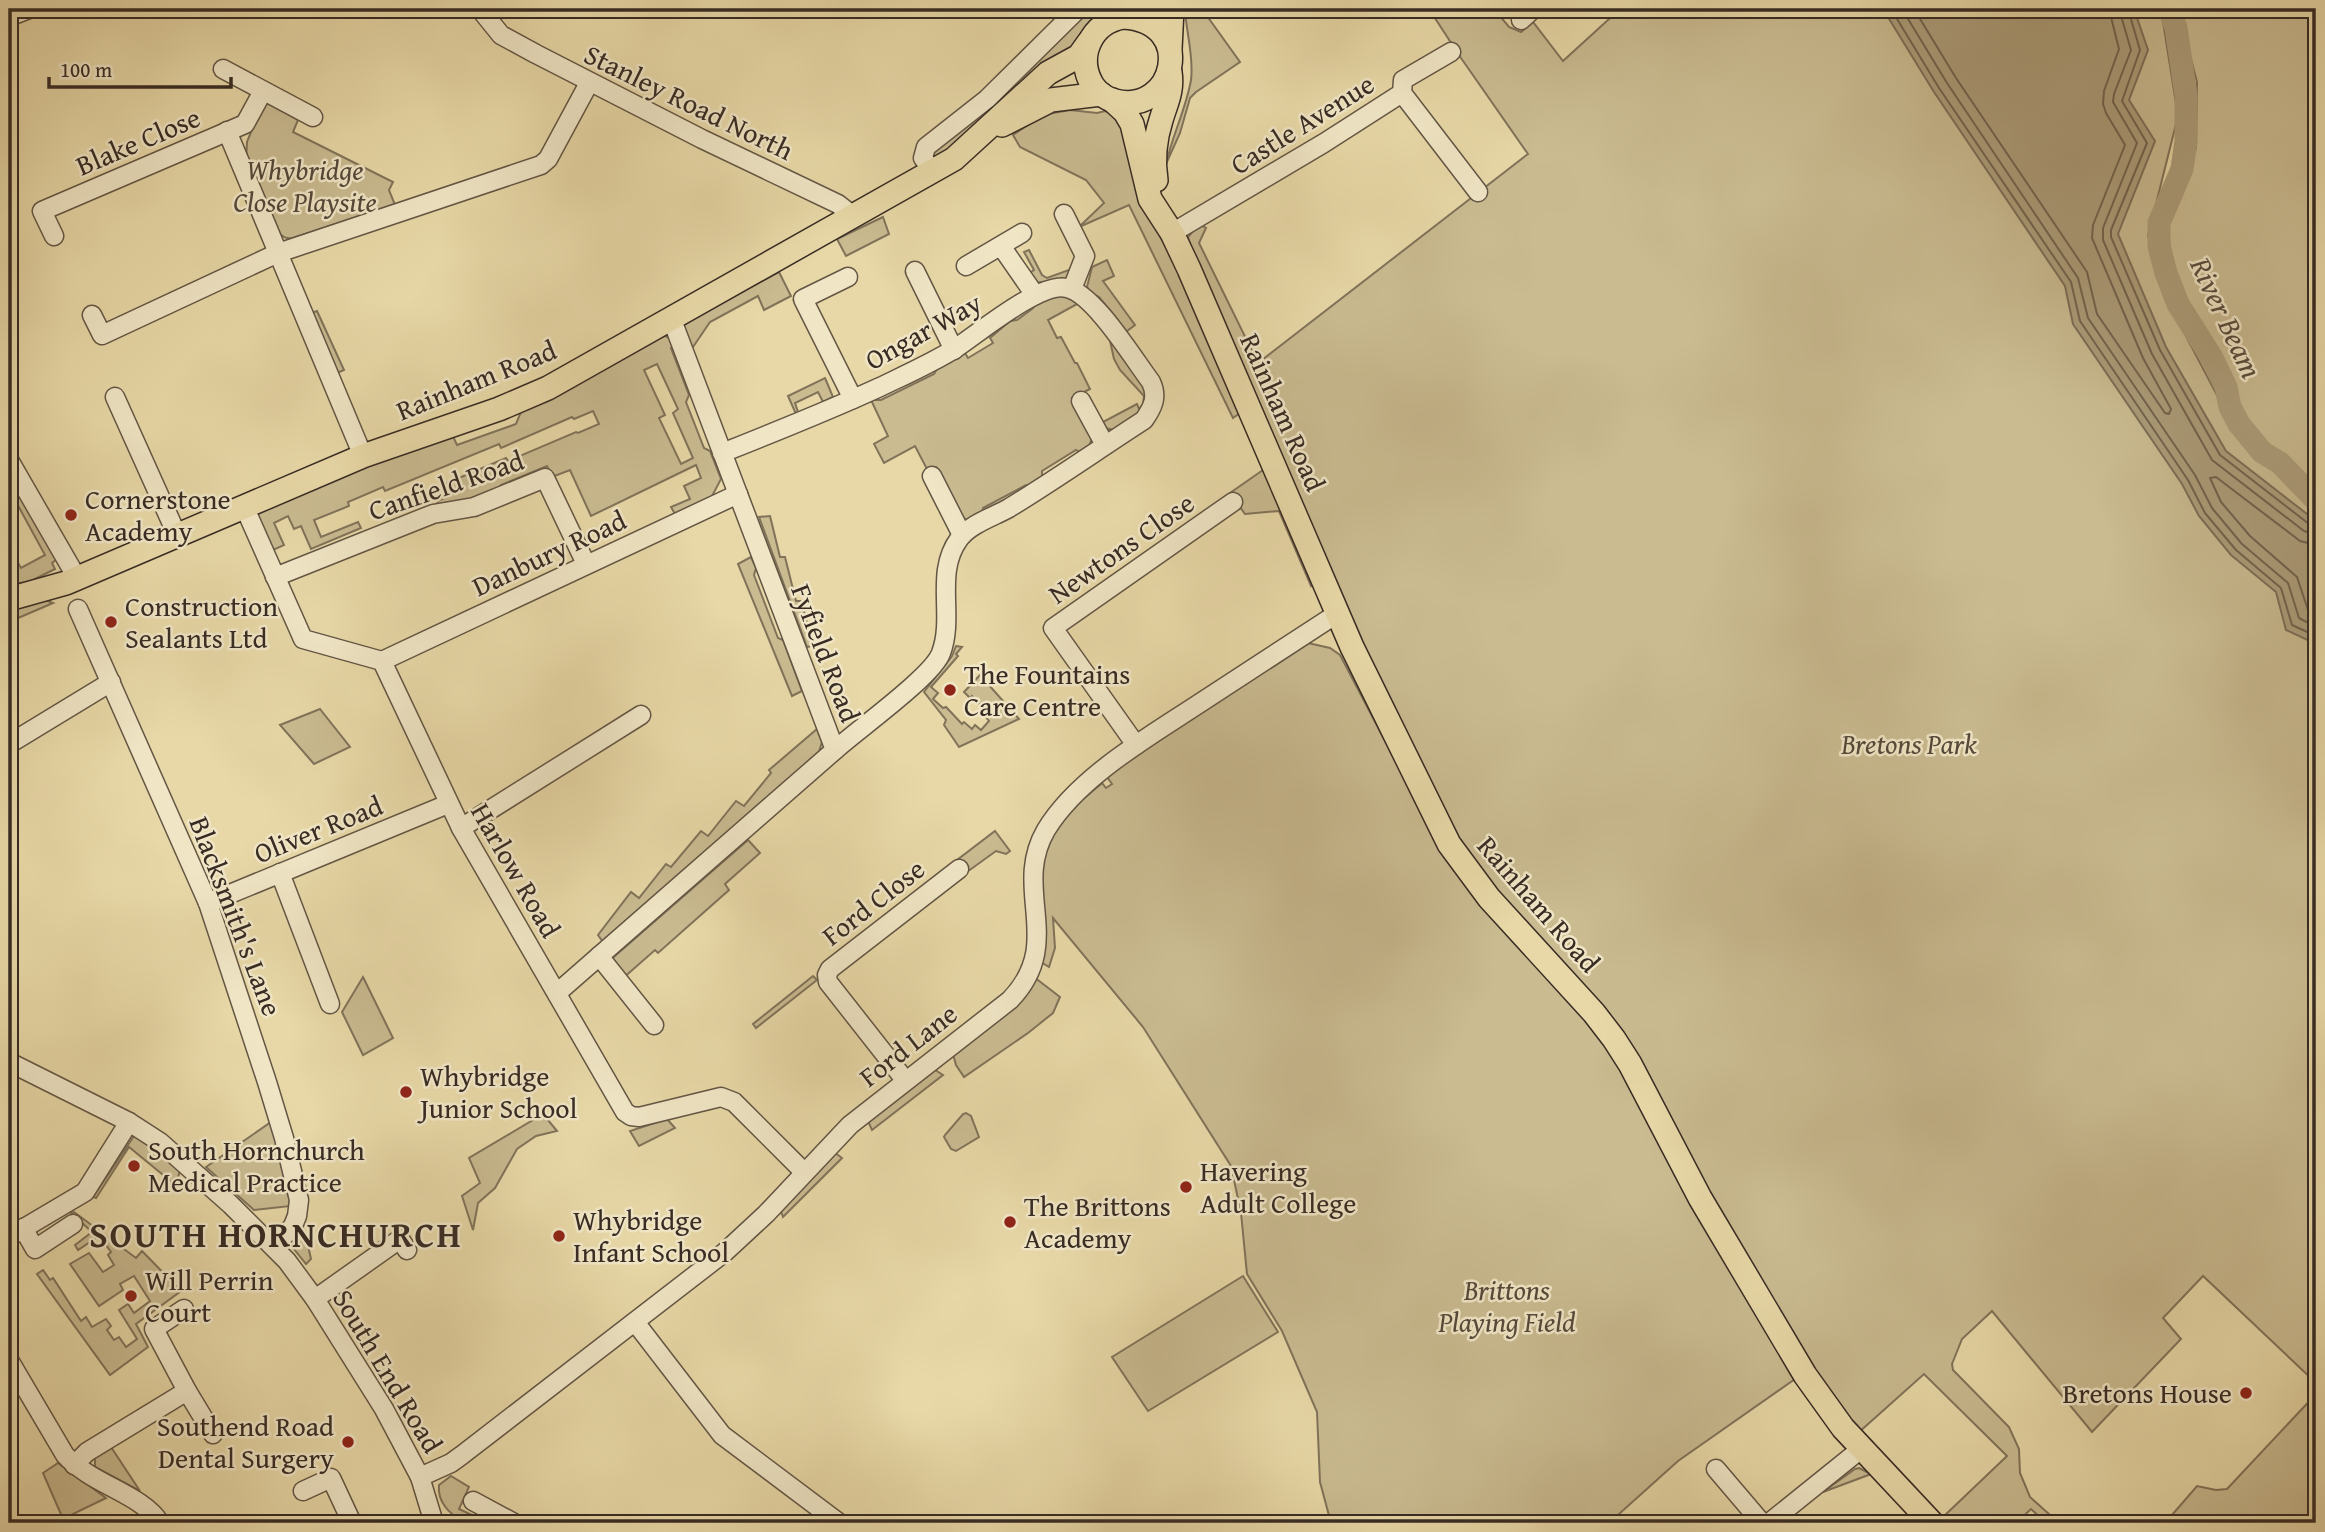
<svg xmlns="http://www.w3.org/2000/svg" width="2325" height="1532" viewBox="0 0 2325 1532" font-family="'Gentium Book Plus',serif">
  <style>
    .green { fill: #cabb91; stroke: #80735a; stroke-width: 2; fill-rule: evenodd }
    .water { fill: #ac9d7a; stroke: #7d6f58; stroke-width: 2 }
    .lines { fill: none; stroke-linecap: round; stroke-linejoin: round }
    .shore { stroke: #72644f; stroke-width: 2 }
    .river { stroke: #ac9d7a; stroke-width: 23 }
    .minor-casing { stroke: #635645; stroke-width: 21 }
    .major-casing { stroke: #372b24; stroke-width: 26 }
    .minor { stroke: #f0e6c6; stroke-width: 18 }
    .major { stroke: #e8d8a7; stroke-width: 23 }
    .poi-dot { fill: #8f2418; stroke: #f0e6c6; stroke-width: 2.5 }
    .labels { text-anchor: middle; stroke-width: 5; stroke-linejoin: round; paint-order: stroke }
    .street-label { font-size: 28px; fill: #372b24; stroke: #f0e6c6 }
    .park-label { font-size: 28px; font-style: italic; fill: #54483a; stroke: #f0e6c6 }
    .poi-label { font-size: 28px; fill: #372b24; stroke: #f0e6c6; text-anchor: start }
    .water-label { font-size: 30px; font-style: italic; fill: #5a4d3e; stroke: #f0e6c6 }
    .district-label { font-size: 35px; font-weight: bold; letter-spacing: 2px; fill: #372b24; stroke: #f0e6c6 }
  </style>
  <rect width="100%" height="100%" fill="#e8d8a7"/>
  <filter id="stains"><feTurbulence type="fractalNoise" baseFrequency=".00286" numOctaves="4"/><feColorMatrix values="0 0 0 0 .2 0 0 0 0 .09 0 0 0 0 .02 0 0 0 .5 -.17"/></filter>
  <radialGradient id="worn" r=".72"><stop offset=".6" stop-color="#630" stop-opacity="0"/><stop offset="1" stop-color="#630" stop-opacity=".3"/></radialGradient>
  <g class="green">
    <path d="M1085,9H1108L1088,36L979,126L936,158L933,153Z"/>
    <path d="M1185,9H1202L1240,62L1196,92L1190,98L1180,133L1166,164C1172,136 1186,109 1191,80C1194,56 1186,32 1185,9Z"/>
    <path d="M1429,9H1494L1509,27L1521,32L1533,22L1563,61L1620,9H2161L2178,116L2148,236L2188,340L2238,435L2316,495V1383L2203,1276L2163,1318L2181,1339L2092,1432L1992,1311L1962,1339L1952,1364L1953,1370L2009,1427L2019,1449L2020,1473L2030,1497L2059,1523H2046L2031,1509L2016,1523H1949L1943,1517L2007,1456L1924,1374L1858,1433L1814,1381L1705,1194L1538,943L1458,843L1403,735L1192,251L1188,237L1199,224L1206,228L1199,243L1258,363L1528,154L1461,58Z"/>
    <path d="M2178,9H2316V488L2272,452L2240,421L2232,386L2171,271L2168,223L2196,148L2197,82Z"/>
    <path d="M265,104H270L298,120L293,132L393,182L389,190L395,205L293,238C286,239 282,237 277,231L246,161L247,142L261,107Z"/>
    <path d="M1070,110L1097,113L1105,111L1116,116L1123,123L1141,192L1137,194L1189,290L1240,413L1233,418L1129,205L1079,227L1104,203L1086,180L1020,147L1013,135L1042,115Z"/>
    <path d="M883,217L889,234L846,256L837,239Z"/>
    <path d="M1029,250L1042,275L1047,278L1077,267L1071,278L1034,283L1025,276L1034,270L1024,252Z"/>
    <path d="M1107,260L1114,276L1103,281L1135,325L1123,334L1117,325L1118,320L1099,297L1090,292L1087,287L1092,267Z"/>
    <path d="M779,272L791,296L764,310L758,296L710,322L691,350L682,328L684,323Z"/>
    <path d="M1058,294L1069,297L1079,303L1048,320L1057,338L1061,337L1075,363H1077L1090,389L1072,398C1084,419 1103,434 1083,454L1076,450L1042,471V480L1031,487L1026,485L983,508L982,513L967,520L962,518L936,467L928,471L915,446L884,463L874,444L888,436L871,400H881L934,374L938,367L965,353L968,358L993,343L990,338L1010,321L1017,320L1032,309L1038,302Z"/>
    <path d="M317,311L344,370L337,373L308,314Z"/>
    <path d="M662,335L670,338L676,346L671,348L689,395L686,402L704,448L710,451L721,479L711,498L675,514L671,507L690,499L684,486L701,478L696,465L591,516L570,470L552,477L547,466L501,485L497,492L478,500L439,506L437,501L447,497L443,487L448,485L447,483L506,458L508,461L576,432L578,433L599,424L593,411L574,419L572,417L501,448L499,444L385,491L383,487L348,502L349,506L314,520L321,537L358,522L361,528L311,549L301,526L294,529L288,516L274,523L284,545L271,551L256,518L259,508L451,432L457,445L516,424L523,407ZM657,364L678,409L673,413L693,458L681,464L659,418L665,415L644,370Z"/>
    <path d="M1109,336L1132,366L1148,393L1140,414L1114,430L1105,428L1101,423L1137,404L1139,409L1143,404L1144,396L1120,370L1114,359Z"/>
    <path d="M825,378L833,397L823,402L818,392L795,403L798,412L796,414L788,396Z"/>
    <path d="M1247,431L1313,583L1311,586L1279,511L1245,514L1230,493L1263,470Z"/>
    <path d="M9,471L57,559L52,563L55,569L31,581L9,585V547L21,568L45,555L9,489Z"/>
    <path d="M770,516L780,557H785L796,601H802L812,646L807,647L759,517Z"/>
    <path d="M751,557L756,568L754,575L778,638L783,640L802,691L792,696L738,564Z"/>
    <path d="M42,599L53,603L9,622V607Z"/>
    <path d="M1308,643L1330,648L1340,655L1428,823L1479,903L1584,1016L1612,1055L1795,1379L1678,1461L1609,1523H1331L1320,1482L1317,1412L1282,1331L1247,1274L1241,1213L1231,1166L1143,1027L1053,918L1055,948L1049,967L1041,962C1040,917 1033,869 1056,829C1066,811 1086,797 1102,783L1106,788L1112,784L1107,777L1140,752Z"/>
    <path d="M956,646L962,647L956,654L958,656L931,687L938,693L933,699L943,708L946,707L962,724L964,722L972,729L975,725L981,730L989,721L986,717L989,714L972,696L970,698L964,692L980,675L1019,719L959,747L944,725L946,720L924,692L952,656Z"/>
    <path d="M320,709L350,747L314,764L280,725Z"/>
    <path d="M817,729L822,742L819,752L603,942L598,935L631,892L639,898L666,864L671,867L701,831L708,836L736,801L744,806L771,773L769,770Z"/>
    <path d="M995,831L1010,851L1006,854L996,851L967,872L957,860Z"/>
    <path d="M748,840L760,853L725,884L729,890L658,953L655,950L622,979L608,962Z"/>
    <path d="M813,976L817,980L756,1028L753,1024Z"/>
    <path d="M363,977L393,1038L363,1055L342,1012Z"/>
    <path d="M1034,977L1060,997L1053,1013L1028,1033L964,1077L956,1065L953,1054Z"/>
    <path d="M932,1068L943,1075L872,1130L867,1119Z"/>
    <path d="M966,1113L971,1116L979,1137L956,1151L951,1149L944,1137L945,1135L963,1114Z"/>
    <path d="M543,1114L557,1131L536,1136L517,1149L495,1188L478,1203L473,1230L462,1196L480,1183L469,1158Z"/>
    <path d="M667,1119L675,1128L639,1146L630,1131Z"/>
    <path d="M271,1122L291,1206L254,1210L206,1167Z"/>
    <path d="M134,1136L148,1142L180,1169L177,1183L174,1184L129,1147L96,1198L93,1197Z"/>
    <path d="M834,1152L842,1158L783,1217L780,1209Z"/>
    <path d="M74,1212L136,1258L142,1251L181,1291L136,1324L148,1347L110,1375L37,1274L43,1270L50,1280L53,1278L81,1321L86,1317L92,1327L106,1319L111,1326L107,1330L114,1340L119,1337L126,1347L137,1339L119,1310L128,1304L134,1313L150,1301L134,1276L120,1284L123,1290L99,1306L70,1264L89,1253L103,1272L114,1265L108,1255L111,1252L99,1236L78,1250L75,1245L92,1232L71,1213Z"/>
    <path d="M302,1231L305,1232L311,1259L306,1264L294,1249L296,1240Z"/>
    <path d="M1243,1276L1278,1332L1148,1411L1112,1357Z"/>
    <path d="M2316,1394V1523H2165L2197,1486L2216,1490L2227,1489Z"/>
    <path d="M111,1447L140,1491L95,1467V1456Z"/>
    <path d="M58,1463L106,1498L63,1519L43,1473Z"/>
    <path d="M1859,1468L1871,1474L1823,1492L1855,1469Z"/>
    <path d="M451,1476L469,1487L459,1509L478,1518L481,1515L492,1521L491,1523H463C450,1513 437,1503 439,1485Z"/>
  </g>
  <path class="water" d="M1883,9H2134L2148,50L2129,100L2155,141L2118,234L2166,347L2226,451L2316,521V644L2286,630L2276,592L2231,555L2199,516L2182,484L2073,324L2065,286L1934,92Z"/>
  <g class="lines">
    <g class="shore">
      <path d="M1891,9L1939,88L2071,282L2080,321L2188,480L2205,513L2236,550L2281,588L2292,625L2316,636"/>
      <path d="M1902,9L1947,83L2078,278L2088,318L2195,475L2212,508L2242,544L2288,583L2299,618L2316,627"/>
      <path d="M1914,9L1956,78L2087,272L2097,314L2165,413L2169,414L2171,409L2143,358L2092,238L2093,225L2125,145L2106,113L2103,104L2104,91L2119,49L2109,9"/>
      <path d="M2119,9L2131,50L2114,94L2113,102L2137,143L2103,228V240L2152,354L2212,460L2304,531L2316,535"/>
      <path d="M2128,9L2140,50L2122,101L2147,143L2111,230V237L2160,350L2220,455L2309,524L2316,526"/>
      <path d="M2316,545L2300,541L2216,477L2210,478L2221,502L2250,536L2297,577L2308,610L2316,615"/>
    </g>
    <path class="river" d="M2169,9L2176,28L2186,95V141L2182,169L2159,223V246L2166,273L2178,304L2212,358L2226,387L2230,407L2239,424L2262,452L2280,463L2316,500"/>
    <g class="minor-casing">
      <g id="minor">
        <path d="M480,9L501,35L536,54L702,139L838,204L852,215"/>
        <path d="M9,17L29,9"/>
        <path d="M1521,20L1533,9"/>
        <path d="M223,69L313,117"/>
        <path d="M1402,93L1478,192"/>
        <path d="M227,131L363,456"/>
        <path d="M932,171L923,158L926,147L987,99L1078,9"/>
        <path d="M1064,214L1085,256L1072,289"/>
        <path d="M1172,233L1324,143L1402,93L1403,80L1451,52"/>
        <path d="M54,236L42,211L245,124L263,91"/>
        <path d="M1001,246L1035,295"/>
        <path d="M966,266L1022,233"/>
        <path d="M915,271L954,350"/>
        <path d="M848,277L803,299L853,399"/>
        <path d="M92,315L102,335L278,253L541,165L548,159L589,83"/>
        <path d="M115,397L177,535"/>
        <path d="M1081,401L1105,445"/>
        <path d="M722,453C775,432 828,411 880,387C905,375 932,363 956,348C979,333 1041,281 1067,288C1094,294 1133,358 1151,382C1158,397 1153,407 1144,420C1099,449 1055,480 1009,508C993,517 970,524 959,539C934,573 955,616 941,653C933,676 857,730 835,750"/>
        <path d="M9,460L77,578"/>
        <path d="M932,476L962,535"/>
        <path d="M244,506L303,639L382,661L461,828L625,1112L631,1116L639,1117L721,1097L734,1102L804,1172"/>
        <path d="M275,577L433,514L474,507L545,478L586,564"/>
        <path d="M78,609L208,903L267,1082L284,1138L299,1200L297,1216L293,1226L274,1247"/>
        <path d="M382,661L738,494"/>
        <path d="M9,744L111,682"/>
        <path d="M1136,745L1053,628L1233,502"/>
        <path d="M461,828L641,715"/>
        <path d="M280,873L330,1004"/>
        <path d="M208,903L448,804"/>
        <path d="M599,956L654,1025"/>
        <path d="M557,993L835,750L672,320"/>
        <path d="M9,1062L129,1122L160,1142L231,1205L287,1261L315,1299L384,1409L420,1477L434,1523"/>
        <path d="M905,1080L828,982L827,975L830,969L959,869"/>
        <path d="M23,1228L35,1249L73,1224"/>
        <path d="M9,1237L85,1192L129,1122"/>
        <path d="M315,1299L400,1239L407,1250"/>
        <path d="M184,1309L154,1329L187,1391L213,1434"/>
        <path d="M635,1322L722,1435L839,1523"/>
        <path d="M9,1360L65,1455C92,1485 142,1494 160,1523"/>
        <path d="M74,1465L87,1452L187,1391"/>
        <path d="M1716,1469L1762,1523"/>
        <path d="M420,1477L451,1463L462,1455L725,1252L766,1214L850,1125L1010,1000C1066,942 1011,890 1046,830C1078,777 1150,736 1200,703C1246,673 1292,643 1338,613"/>
        <path d="M303,1491L331,1478L352,1523"/>
        <path d="M473,1501L514,1523"/>
        <path d="M1769,1523L1861,1449"/>
      </g>
    </g>
    <g class="major-casing">
      <g id="major">
        <path d="M1124,17C1198,22 1175,116 1115,101C1107,99 1098,93 1093,86C1075,57 1091,22 1124,17Z"/>
        <path d="M1170,49L1172,9"/>
        <path d="M1112,100L1125,112L1132,124L1150,199L1172,233L1189,269L1352,647L1449,844L1489,898L1594,1013L1614,1039L1630,1064L1700,1198L1805,1375L1843,1428L1932,1523"/>
        <path d="M1002,125L1051,100L1101,94"/>
        <path d="M1156,180C1153,161 1155,139 1161,120C1166,103 1173,91 1170,72"/>
        <path d="M9,599L66,583L363,456L499,409L548,388L954,159L1048,73L1079,56L1089,42"/>
      </g>
    </g>
    <use href="#minor" class="minor"/>
    <use href="#major" class="major"/>
  </g>
  <g class="poi-dot">
    <circle cx="71" cy="515" r="7"/>
    <circle cx="111" cy="622" r="7"/>
    <circle cx="950" cy="690" r="7"/>
    <circle cx="406" cy="1092" r="7"/>
    <circle cx="134" cy="1166" r="7"/>
    <circle cx="1186" cy="1187" r="7"/>
    <circle cx="1010" cy="1222" r="7"/>
    <circle cx="559" cy="1236" r="7"/>
    <circle cx="131" cy="1296" r="7"/>
    <circle cx="2246" cy="1393" r="7"/>
    <circle cx="348" cy="1442" r="7"/>
  </g>
  <g class="labels">
    <g class="street-label">
      <text transform="translate(689 102) rotate(26)" y="10">Stanley Road North</text>
      <text transform="translate(1302 124) rotate(-32)" y="10">Castle Avenue</text>
      <text transform="translate(138 141) rotate(-23)" y="10">Blake Close</text>
      <text transform="translate(923 331) rotate(-29)" y="10">Ongar Way</text>
      <text transform="translate(476 380) rotate(-22)" y="10">Rainham Road</text>
      <text transform="translate(1283 412) rotate(66)" y="10">Rainham Road</text>
      <text transform="translate(446 485) rotate(-19)" y="10">Canfield Road</text>
      <text transform="translate(1121 548) rotate(-35)" y="10">Newtons Close</text>
      <text transform="translate(549 553) rotate(-25)" y="10">Danbury Road</text>
      <text transform="translate(826 653) rotate(69)" y="10">Fyfield Road</text>
      <text transform="translate(318 829) rotate(-22)" y="10">Oliver Road</text>
      <text transform="translate(516 870) rotate(60)" y="10">Harlow Road</text>
      <text transform="translate(873 902) rotate(-38)" y="10">Ford Close</text>
      <text transform="translate(1539 904) rotate(49)" y="10">Rainham Road</text>
      <text transform="translate(236 916) rotate(69)" y="10">Blacksmith's Lane</text>
      <text transform="translate(908 1045) rotate(-38)" y="10">Ford Lane</text>
      <text transform="translate(388 1371) rotate(59)" y="10">South End Road</text>
    </g>
    <g class="park-label">
      <text x="305" y="180">Whybridge<tspan x="305" dy="32">Close Playsite</tspan></text>
      <text x="1909" y="754">Bretons Park</text>
      <text x="1507" y="1300">Brittons<tspan x="1507" dy="32">Playing Field</tspan></text>
    </g>
    <g class="poi-label">
      <text x="85" y="509">Cornerstone<tspan x="85" dy="32">Academy</tspan></text>
      <text x="125" y="616">Construction<tspan x="125" dy="32">Sealants Ltd</tspan></text>
      <text x="964" y="684">The Fountains<tspan x="964" dy="32">Care Centre</tspan></text>
      <text x="420" y="1086">Whybridge<tspan x="420" dy="32">Junior School</tspan></text>
      <text x="148" y="1160">South Hornchurch<tspan x="148" dy="32">Medical Practice</tspan></text>
      <text x="1200" y="1181">Havering<tspan x="1200" dy="32">Adult College</tspan></text>
      <text x="1024" y="1216">The Brittons<tspan x="1024" dy="32">Academy</tspan></text>
      <text x="573" y="1230">Whybridge<tspan x="573" dy="32">Infant School</tspan></text>
      <text x="145" y="1290">Will Perrin<tspan x="145" dy="32">Court</tspan></text>
      <text x="2232" y="1403" text-anchor="end">Bretons House</text>
      <text x="334" y="1436" text-anchor="end">Southend Road<tspan x="334" dy="32">Dental Surgery</tspan></text>
    </g>
    <g class="water-label">
      <text transform="translate(2226 318) rotate(65)" y="10">River Beam</text>
    </g>
    <g class="district-label">
      <text x="276" y="1247">SOUTH HORNCHURCH</text>
    </g>
  </g>
  <rect width="2325" height="1532" fill="none" stroke="#e8d8a7" stroke-width="35"/>
  <rect x="10" y="10" width="2304" height="1511" fill="none" stroke="#372b24" stroke-width="3.5"/>
  <rect x="18" y="18" width="2290" height="1497" fill="none" stroke="#372b24" stroke-width="2"/>
  <path d="M49 77v10h182v-10" fill="none" stroke="#372b24" stroke-width="3.5"/>
  <text x="60" y="77" font-size="21" fill="#372b24" stroke="#f0e6c6" stroke-width="5" paint-order="stroke">100 m</text>
  <rect width="100%" height="100%" filter="url(#stains)"/>
  <rect width="100%" height="100%" fill="url(#worn)"/>
</svg>
